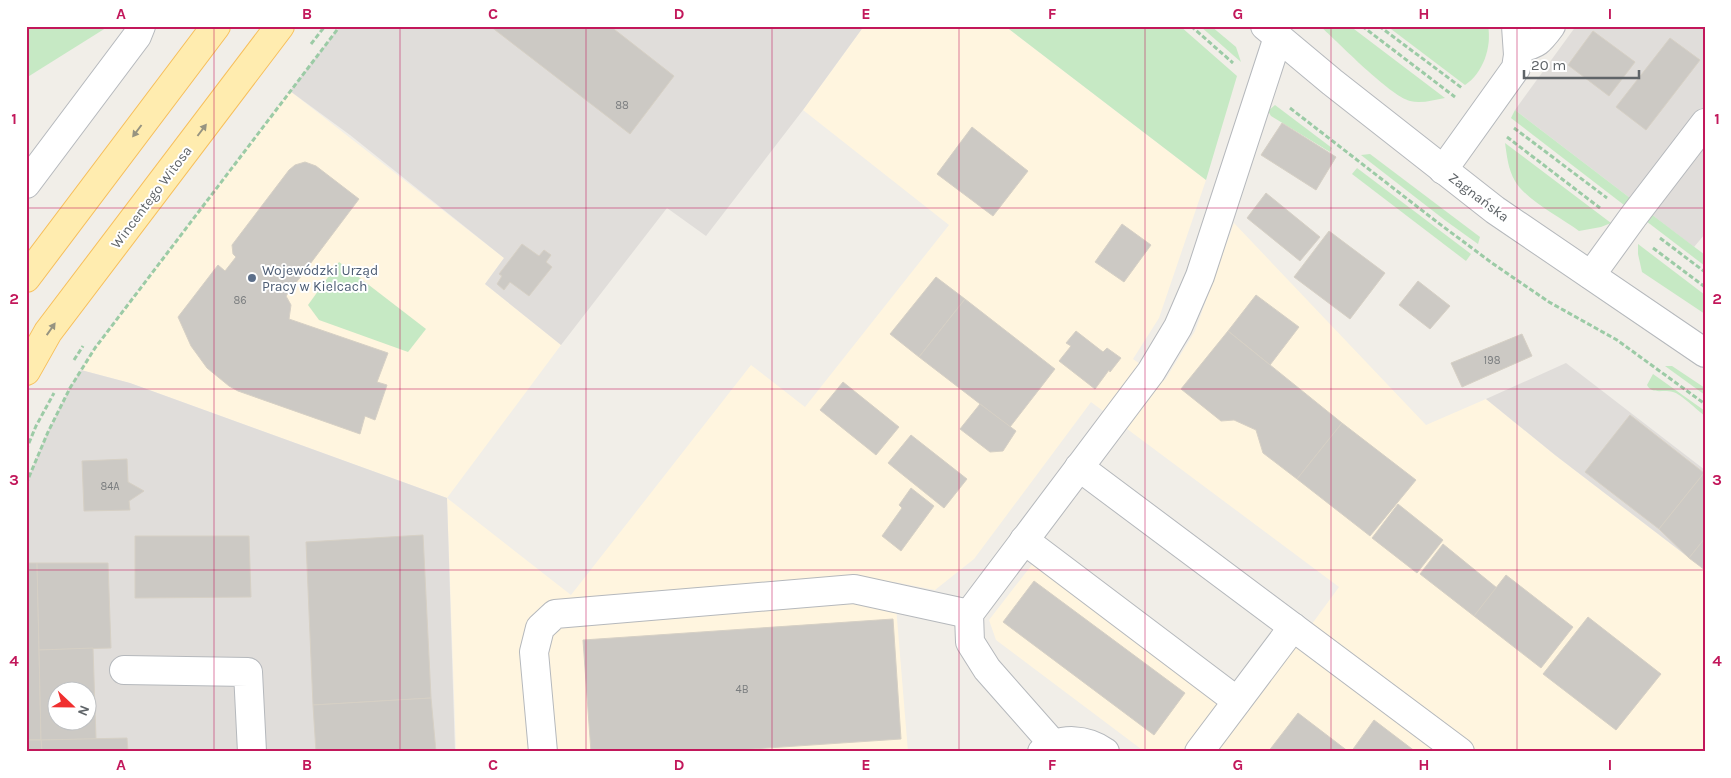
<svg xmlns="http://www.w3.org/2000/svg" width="1731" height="778" viewBox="0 0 1731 778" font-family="Karla,sans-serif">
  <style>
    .commercial { fill: #fff5df }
    .industrial { fill: #e0ddda; fill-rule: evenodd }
    .green { fill: #c6e9c4 }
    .building { fill: #ccc9c4; stroke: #d6d0c5; fill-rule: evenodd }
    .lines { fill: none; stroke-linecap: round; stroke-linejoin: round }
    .minor-casing { stroke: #b5b8bc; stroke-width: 30 }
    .major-casing { stroke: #f7bf5b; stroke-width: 30 }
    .path { stroke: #9ccba6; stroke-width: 3; stroke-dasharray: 5 2.5; stroke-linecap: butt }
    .minor { stroke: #fff; stroke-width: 28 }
    .major { stroke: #ffecaf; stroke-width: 28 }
    .oneway { fill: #979481 }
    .grid { fill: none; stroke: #c2185b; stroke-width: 1; stroke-opacity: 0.55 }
    .service-dot { fill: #5c6f8a; stroke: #fff; stroke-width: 2 }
    .labels { text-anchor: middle; stroke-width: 4; stroke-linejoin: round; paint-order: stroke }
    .number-label { font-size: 11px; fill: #7a7d7f }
    .street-label { font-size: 14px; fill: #5f6468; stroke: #fff }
    .service-label { font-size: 14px; fill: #4e5e75; stroke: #fff; text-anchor: start }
    .neatline { fill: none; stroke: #c2185b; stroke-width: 2 }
    .grid-label { font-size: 16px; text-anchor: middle; font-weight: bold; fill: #c2185b }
  </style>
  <rect width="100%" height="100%" fill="#f1eee8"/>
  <path class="commercial" d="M864,26H1005L1206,180L1159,318L1133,359L1151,372L1165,380L1195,331L1234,223L1426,425L1486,399L1555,455L1705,570V752H1145L996,640L989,620L1034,562L1243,718L1339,587L1091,402L974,559L935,590L894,582L908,752H456L447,498L130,383L81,370L95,348L290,91L504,258L485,284L561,345L447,498L571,595L751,365L805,407L949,225L803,110Z"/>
  <g class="industrial">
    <path d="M340,26H864L803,110L706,236L667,208L561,345L485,284L504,258L350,135L290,91Z"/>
    <path d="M1576,26H1705V234L1694,247L1515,110Z"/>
    <path d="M1566,363L1705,470V570L1555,455L1486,399Z"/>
    <path d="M81,370L130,383L447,498L455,752H26V484L48,432L70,388ZM58,690H88V720H58Z"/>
  </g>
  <g class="green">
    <path d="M26,26H109L26,78Z"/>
    <path d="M1005,26H1158L1163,29L1165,26H1180L1237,76L1206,180Z"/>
    <path d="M1200,26H1211L1236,47L1241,62Z"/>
    <path d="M1320,26H1350L1445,98C1434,100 1421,104 1410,101C1389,95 1339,43 1320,26Z"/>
    <path d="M1387,26H1488C1492,47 1483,73 1465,85Z"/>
    <path d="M1275,105L1332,148L1330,152L1271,116L1268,111Z"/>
    <path d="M1515,110L1630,198L1624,205L1511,118Z"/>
    <path d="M1505,143L1611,223L1601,227L1579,231C1561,218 1525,199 1515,181C1508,169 1507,156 1505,143Z"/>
    <path d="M1370,154L1480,237L1478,244L1446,221L1361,155Z"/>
    <path d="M1357,168L1471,254L1466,261L1352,174Z"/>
    <path d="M1651,214L1705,255V266L1646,221Z"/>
    <path d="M1638,244L1705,295V314L1642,272L1638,254Z"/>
    <path d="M339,262L426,329L408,352L319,320L308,305Z"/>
    <path d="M1665,366H1672L1705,388V395Z"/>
    <path d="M1653,374L1705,411V416C1697,410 1681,394 1673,392C1663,389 1652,395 1647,385Z"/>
  </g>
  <g class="building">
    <path d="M490,26H610L674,76L630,134Z"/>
    <path d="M1593,31L1635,62L1609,96L1568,65Z"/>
    <path d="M1670,38L1700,60L1646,130L1616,107Z"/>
    <path d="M1282,123L1336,157L1316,190L1261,155Z"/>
    <path d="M972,127L1028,171L993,216L937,174Z"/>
    <path d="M305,162L316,166L359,199L286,296L291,305L289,319L388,353L377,382L387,385L375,420L365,416L360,434L238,391L229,386L207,368L191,346L178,317L218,265L225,271L236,257L233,254L232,245L289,170L295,165Z"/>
    <path d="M1266,193L1320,237L1300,261L1247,218Z"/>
    <path d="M1122,224L1151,245L1124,282L1095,262Z"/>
    <path d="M1329,231L1385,273L1350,319L1294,277Z"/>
    <path d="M522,244L539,256L544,250L551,255L546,262L552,267L529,296L510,282L504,290L497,284L502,276L499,274Z"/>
    <path d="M936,277L965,299L919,357L890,334Z"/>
    <path d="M1418,281L1450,306L1430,329L1399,305Z"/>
    <path d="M1256,295L1299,327L1270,365L1228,331Z"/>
    <path d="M965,299L1055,369L1010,427L919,357Z"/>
    <path d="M1076,331L1103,352L1107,348L1121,358L1110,372L1109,370L1095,389L1059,361L1071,346L1066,343Z"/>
    <path d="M1228,331L1342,423L1297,479L1263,453L1256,430L1234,420L1221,421L1181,389Z"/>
    <path d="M1522,334L1532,356L1462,387L1451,363Z"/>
    <path d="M843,382L899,427L876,455L820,410Z"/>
    <path d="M980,404L1016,431L1003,451L990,452L960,429Z"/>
    <path d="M1630,415L1704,473L1659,529L1585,472Z"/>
    <path d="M1342,423L1416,480L1370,536L1297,479Z"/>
    <path d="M911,435L967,479L944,508L888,463Z"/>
    <path d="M127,459L128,482L144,491L129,501L130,510L84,511L82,461Z"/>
    <path d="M1704,473L1705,538L1689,558L1659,529Z"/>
    <path d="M911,488L934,506L901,551L882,536L902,508L899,505Z"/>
    <path d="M1398,504L1443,540L1417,573L1372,538Z"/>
    <path d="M423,535L431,698L313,705L306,542Z"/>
    <path d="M135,536H249L251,597L135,598Z"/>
    <path d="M1705,538V570L1689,558Z"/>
    <path d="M1443,544L1497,588L1474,616L1420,574Z"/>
    <path d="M26,563H37L41,740H26Z"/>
    <path d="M37,563H108L111,648L39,650Z"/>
    <path d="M1506,575L1573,627L1541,668L1474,616Z"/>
    <path d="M1034,581L1185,693L1154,735L1003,622Z"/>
    <path d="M1588,617L1661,674L1616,730L1543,674Z"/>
    <path d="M893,619L901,739L708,752H591L583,640Z"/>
    <path d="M93,648L96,739L41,740L39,650ZM58,690H88V720H58Z"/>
    <path d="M431,698L436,752H316L313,705Z"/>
    <path d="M1298,713L1349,752H1268Z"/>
    <path d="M1374,720L1416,752H1351Z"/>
    <path d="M127,738L128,752H42L41,740Z"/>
    <path d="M26,740H41L42,752H26Z"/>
  </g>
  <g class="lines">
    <g class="minor-casing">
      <g id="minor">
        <path d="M1265,26L1332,82L1495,210L1705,353"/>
        <path d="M1518,48C1537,45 1540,41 1551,26"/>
        <path d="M1443,170L1516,68L1518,55L1516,26"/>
        <path d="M26,184L137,36L141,26"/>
        <path d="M1591,275L1633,217L1705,123"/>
        <path d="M1079,467L1460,752"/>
        <path d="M1024,540L1237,701"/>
        <path d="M124,670L248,672L252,752"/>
        <path d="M1054,745L987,669L970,642L969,614L1151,372L1178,327L1200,276L1278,37"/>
        <path d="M543,752L534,652L540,628L555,614L854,589L969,614"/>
        <path d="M1042,752C1060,736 1087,739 1105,752"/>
        <path d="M1199,752L1293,627"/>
      </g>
    </g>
    <g class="major-casing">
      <g id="major">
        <path d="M26,278L216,26"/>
        <path d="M26,371L48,332L280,26"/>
      </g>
    </g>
    <g class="path">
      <path d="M1191,26L1233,63"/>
      <path d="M1362,26L1455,97"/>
      <path d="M1379,26L1462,88"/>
      <path d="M311,44L325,26"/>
      <path d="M1290,108L1437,222L1492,263L1549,302L1617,340L1705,404"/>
      <path d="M1514,128L1607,198"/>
      <path d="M1507,137L1600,208"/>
      <path d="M1660,238L1705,272"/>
      <path d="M1653,248L1705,287"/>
      <path d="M74,360L83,346"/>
      <path d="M26,450L36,426L54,393"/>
      <path d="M26,484L48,432L70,388L95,348L340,26"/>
    </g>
    <use href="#minor" class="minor"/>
    <use href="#major" class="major"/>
  </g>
  <defs><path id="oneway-solid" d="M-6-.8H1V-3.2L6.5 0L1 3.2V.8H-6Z" transform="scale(1.25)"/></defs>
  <g class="oneway">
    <use href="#oneway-solid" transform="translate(202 130) rotate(-53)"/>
    <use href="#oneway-solid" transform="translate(137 131) rotate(127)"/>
    <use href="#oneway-solid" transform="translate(51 329) rotate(-55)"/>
  </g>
  <path class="grid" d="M214,26V752M400,26V752M586,26V752M772,26V752M959,26V752M1145,26V752M1331,26V752M1517,26V752M26,208H1705M26,389H1705M26,570H1705"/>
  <circle class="service-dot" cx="252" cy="278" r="5"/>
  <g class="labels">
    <g class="number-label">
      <text x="622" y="109">88</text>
      <text x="240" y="304">86</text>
      <text x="1492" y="364">198</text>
      <text x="110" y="490">84A</text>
      <text x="742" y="693">4B</text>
    </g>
    <g class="street-label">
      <text transform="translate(151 197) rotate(-53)" y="5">Wincentego Witosa</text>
      <text transform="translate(1479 197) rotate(37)" y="5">Zagnańska</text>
    </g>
    <g class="service-label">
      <text x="262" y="275">Wojewódzki Urząd<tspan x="262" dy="16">Pracy w Kielcach</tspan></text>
    </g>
  </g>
  <rect width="1731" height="778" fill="none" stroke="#ffffff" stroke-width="55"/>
  <g transform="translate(72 706) rotate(112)"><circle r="24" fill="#ffffff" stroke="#bfc1c3"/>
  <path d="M0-4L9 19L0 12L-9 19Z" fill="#f02f2f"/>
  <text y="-8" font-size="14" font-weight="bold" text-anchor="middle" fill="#5f6468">N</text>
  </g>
  <path d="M1524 70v8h115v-8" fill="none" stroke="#5f6468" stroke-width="2.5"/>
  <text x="1531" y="70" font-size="15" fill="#5f6468" stroke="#ffffff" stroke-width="4" paint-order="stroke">20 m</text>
  <rect x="28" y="28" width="1676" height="722" class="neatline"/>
  <g class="grid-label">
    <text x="121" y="19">A</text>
    <text x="307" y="19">B</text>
    <text x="493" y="19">C</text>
    <text x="679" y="19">D</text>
    <text x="866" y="19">E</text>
    <text x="1052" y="19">F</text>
    <text x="1238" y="19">G</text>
    <text x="1424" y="19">H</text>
    <text x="1610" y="19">I</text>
    <text x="14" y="124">1</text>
    <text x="1717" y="124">1</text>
    <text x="14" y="304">2</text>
    <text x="1717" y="304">2</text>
    <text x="14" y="485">3</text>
    <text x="1717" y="485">3</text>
    <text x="14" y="666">4</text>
    <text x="1717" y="666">4</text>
    <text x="121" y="770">A</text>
    <text x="307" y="770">B</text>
    <text x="493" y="770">C</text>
    <text x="679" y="770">D</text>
    <text x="866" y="770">E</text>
    <text x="1052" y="770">F</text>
    <text x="1238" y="770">G</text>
    <text x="1424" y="770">H</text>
    <text x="1610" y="770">I</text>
  </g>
</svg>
